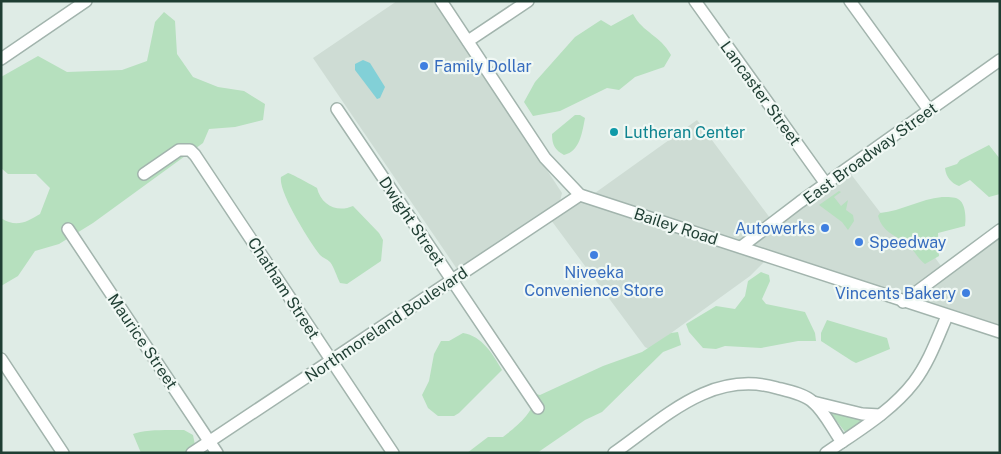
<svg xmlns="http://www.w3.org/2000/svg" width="1001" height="454" viewBox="0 0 1001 454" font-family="'Public Sans',sans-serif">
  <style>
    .built { fill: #cedcd4 }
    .green { fill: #b6e0be }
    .water { fill: #82d0d7 }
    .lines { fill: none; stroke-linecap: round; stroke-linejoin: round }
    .minor-casing { stroke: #a2b4ad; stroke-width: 14 }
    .minor { stroke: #fff; stroke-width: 11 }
    .shop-dot { fill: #3f7fe0; stroke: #f0f8f4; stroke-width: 2 }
    .culture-dot { fill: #0f9aa8; stroke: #f0f8f4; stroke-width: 2 }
    .labels { text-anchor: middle; stroke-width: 4.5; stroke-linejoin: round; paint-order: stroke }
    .shop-label { font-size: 16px; fill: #366cbe; stroke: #f0f8f4; text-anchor: start }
    .street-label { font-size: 16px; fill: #1f3e33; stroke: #f0f8f4 }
    .culture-label { font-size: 16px; fill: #0d838f; stroke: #f0f8f4; text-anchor: start }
  </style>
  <rect width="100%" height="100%" fill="#dfece6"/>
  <g class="built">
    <path d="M397,1H436L562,193L560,201L555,205L457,269L313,58Z"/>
    <path d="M697,120L773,222L847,169L889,224L904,215L944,270L1000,230V332L769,257L750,276L649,349L645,347L548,216L588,198Z"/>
  </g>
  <g class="green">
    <path d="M164,12L175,21L177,54L193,77L218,87L244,91L265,104L263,120L235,127L209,129L203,143L93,223L59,244L35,251L18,276L1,286V218C16,228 27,222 40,214L50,188L36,174H8L1,168V77L38,56L67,72L122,70L147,61L155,22Z"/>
    <path d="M633,14C643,33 660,35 671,55L664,67L635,77L619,90L607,88L560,111L533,116L524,102L535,82L575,37L601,20L611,26Z"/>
    <path d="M575,115H580L585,118C582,133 580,151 564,155C555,150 552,145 552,134Z"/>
    <path d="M989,145L1000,159V194L989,197L970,180L959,186C951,183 946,177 945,168L957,164L960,160Z"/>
    <path d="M288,173C292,174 312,185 317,188C321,205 337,213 353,206L379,233L383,240L381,261L347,284L340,283C337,277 334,267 330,262C327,259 323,258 320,255C310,242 278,192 281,177Z"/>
    <path d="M839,191L841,192L834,197L841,206L848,200L846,210L853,215L854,221L848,230L842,222L819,205Z"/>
    <path d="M942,197C947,197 955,197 958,199C966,203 966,219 965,226L938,233L939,256L925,264C917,258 913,248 906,243C893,234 883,232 878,216L880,213C902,211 920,199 942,197Z"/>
    <path d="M761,272L769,275L770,281L762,299L766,304L805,312L815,333L816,341H798L761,348L725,346L716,349L703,348L689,332L686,324L716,306L735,309L745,296L748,281Z"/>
    <path d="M827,320L887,338L890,349L856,363L852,361L821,341V333Z"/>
    <path d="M678,332L681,345L663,352L602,412L585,420L537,453H467L488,437H503C517,426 534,413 536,394L540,395L603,366L642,352L671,333Z"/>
    <path d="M463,333C482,336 493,354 502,370L459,413L454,416H438L428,408L422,395L429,381L434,354L441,341H449Z"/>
    <path d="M833,410L857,418L862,422L845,432L832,415L830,412Z"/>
    <path d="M184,430L193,435L195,445L186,453H141L133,434C144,429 171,430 184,430Z"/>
  </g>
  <path class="water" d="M363,60L370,63L385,87L380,98L377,99L355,70V64Z"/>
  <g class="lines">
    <g class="minor-casing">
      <g id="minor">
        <path d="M441,1L545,158L580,195L1000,332"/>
        <path d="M695,1L826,184"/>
        <path d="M850,1L929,110"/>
        <path d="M468,41L528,1"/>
        <path d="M1,59L86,1"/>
        <path d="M337,109L538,408"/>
        <path d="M144,174L179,150H190L195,155L393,453"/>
        <path d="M68,229L217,453"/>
        <path d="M741,247L800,202L1000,60"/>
        <path d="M903,302L1000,230"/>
        <path d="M1,359L63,453"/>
        <path d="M813,402L862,414L880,415"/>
        <path d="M192,453L580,195"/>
        <path d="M614,453C664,418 712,369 777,388C789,391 804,394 813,402C825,412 833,430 842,442"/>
        <path d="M826,453C856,432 891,412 914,382C929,362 937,339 947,316"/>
      </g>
    </g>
    <use href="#minor" class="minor"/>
  </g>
  <g class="shop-dot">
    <circle cx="424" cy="66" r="5"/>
    <circle cx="825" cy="228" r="5"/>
    <circle cx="859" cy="242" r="5"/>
    <circle cx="594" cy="255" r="5"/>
    <circle cx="966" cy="293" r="5"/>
  </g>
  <circle class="culture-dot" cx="614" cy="132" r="5"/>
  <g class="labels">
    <g class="shop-label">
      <text x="434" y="72">Family Dollar</text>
      <text x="815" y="234" text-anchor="end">Autowerks</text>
      <text x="869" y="248">Speedway</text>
      <text x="594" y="278" text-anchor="middle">Niveeka<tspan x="594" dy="18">Convenience Store</tspan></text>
      <text x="956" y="299" text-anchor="end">Vincents Bakery</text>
    </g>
    <g class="street-label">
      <text transform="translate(761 93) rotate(54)" y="6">Lancaster Street</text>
      <text transform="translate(870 153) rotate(-36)" y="6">East Broadway Street</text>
      <text transform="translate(412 221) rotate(56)" y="6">Dwight Street</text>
      <text transform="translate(676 226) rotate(18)" y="6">Bailey Road</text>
      <text transform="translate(284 288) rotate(57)" y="6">Chatham Street</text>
      <text transform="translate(386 324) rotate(-34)" y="6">Northmoreland Boulevard</text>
      <text transform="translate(143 341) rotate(56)" y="6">Maurice Street</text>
    </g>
    <g class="culture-label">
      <text x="624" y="138">Lutheran Center</text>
    </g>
  </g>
  <rect width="1001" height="454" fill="none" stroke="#1f3e33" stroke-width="5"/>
</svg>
